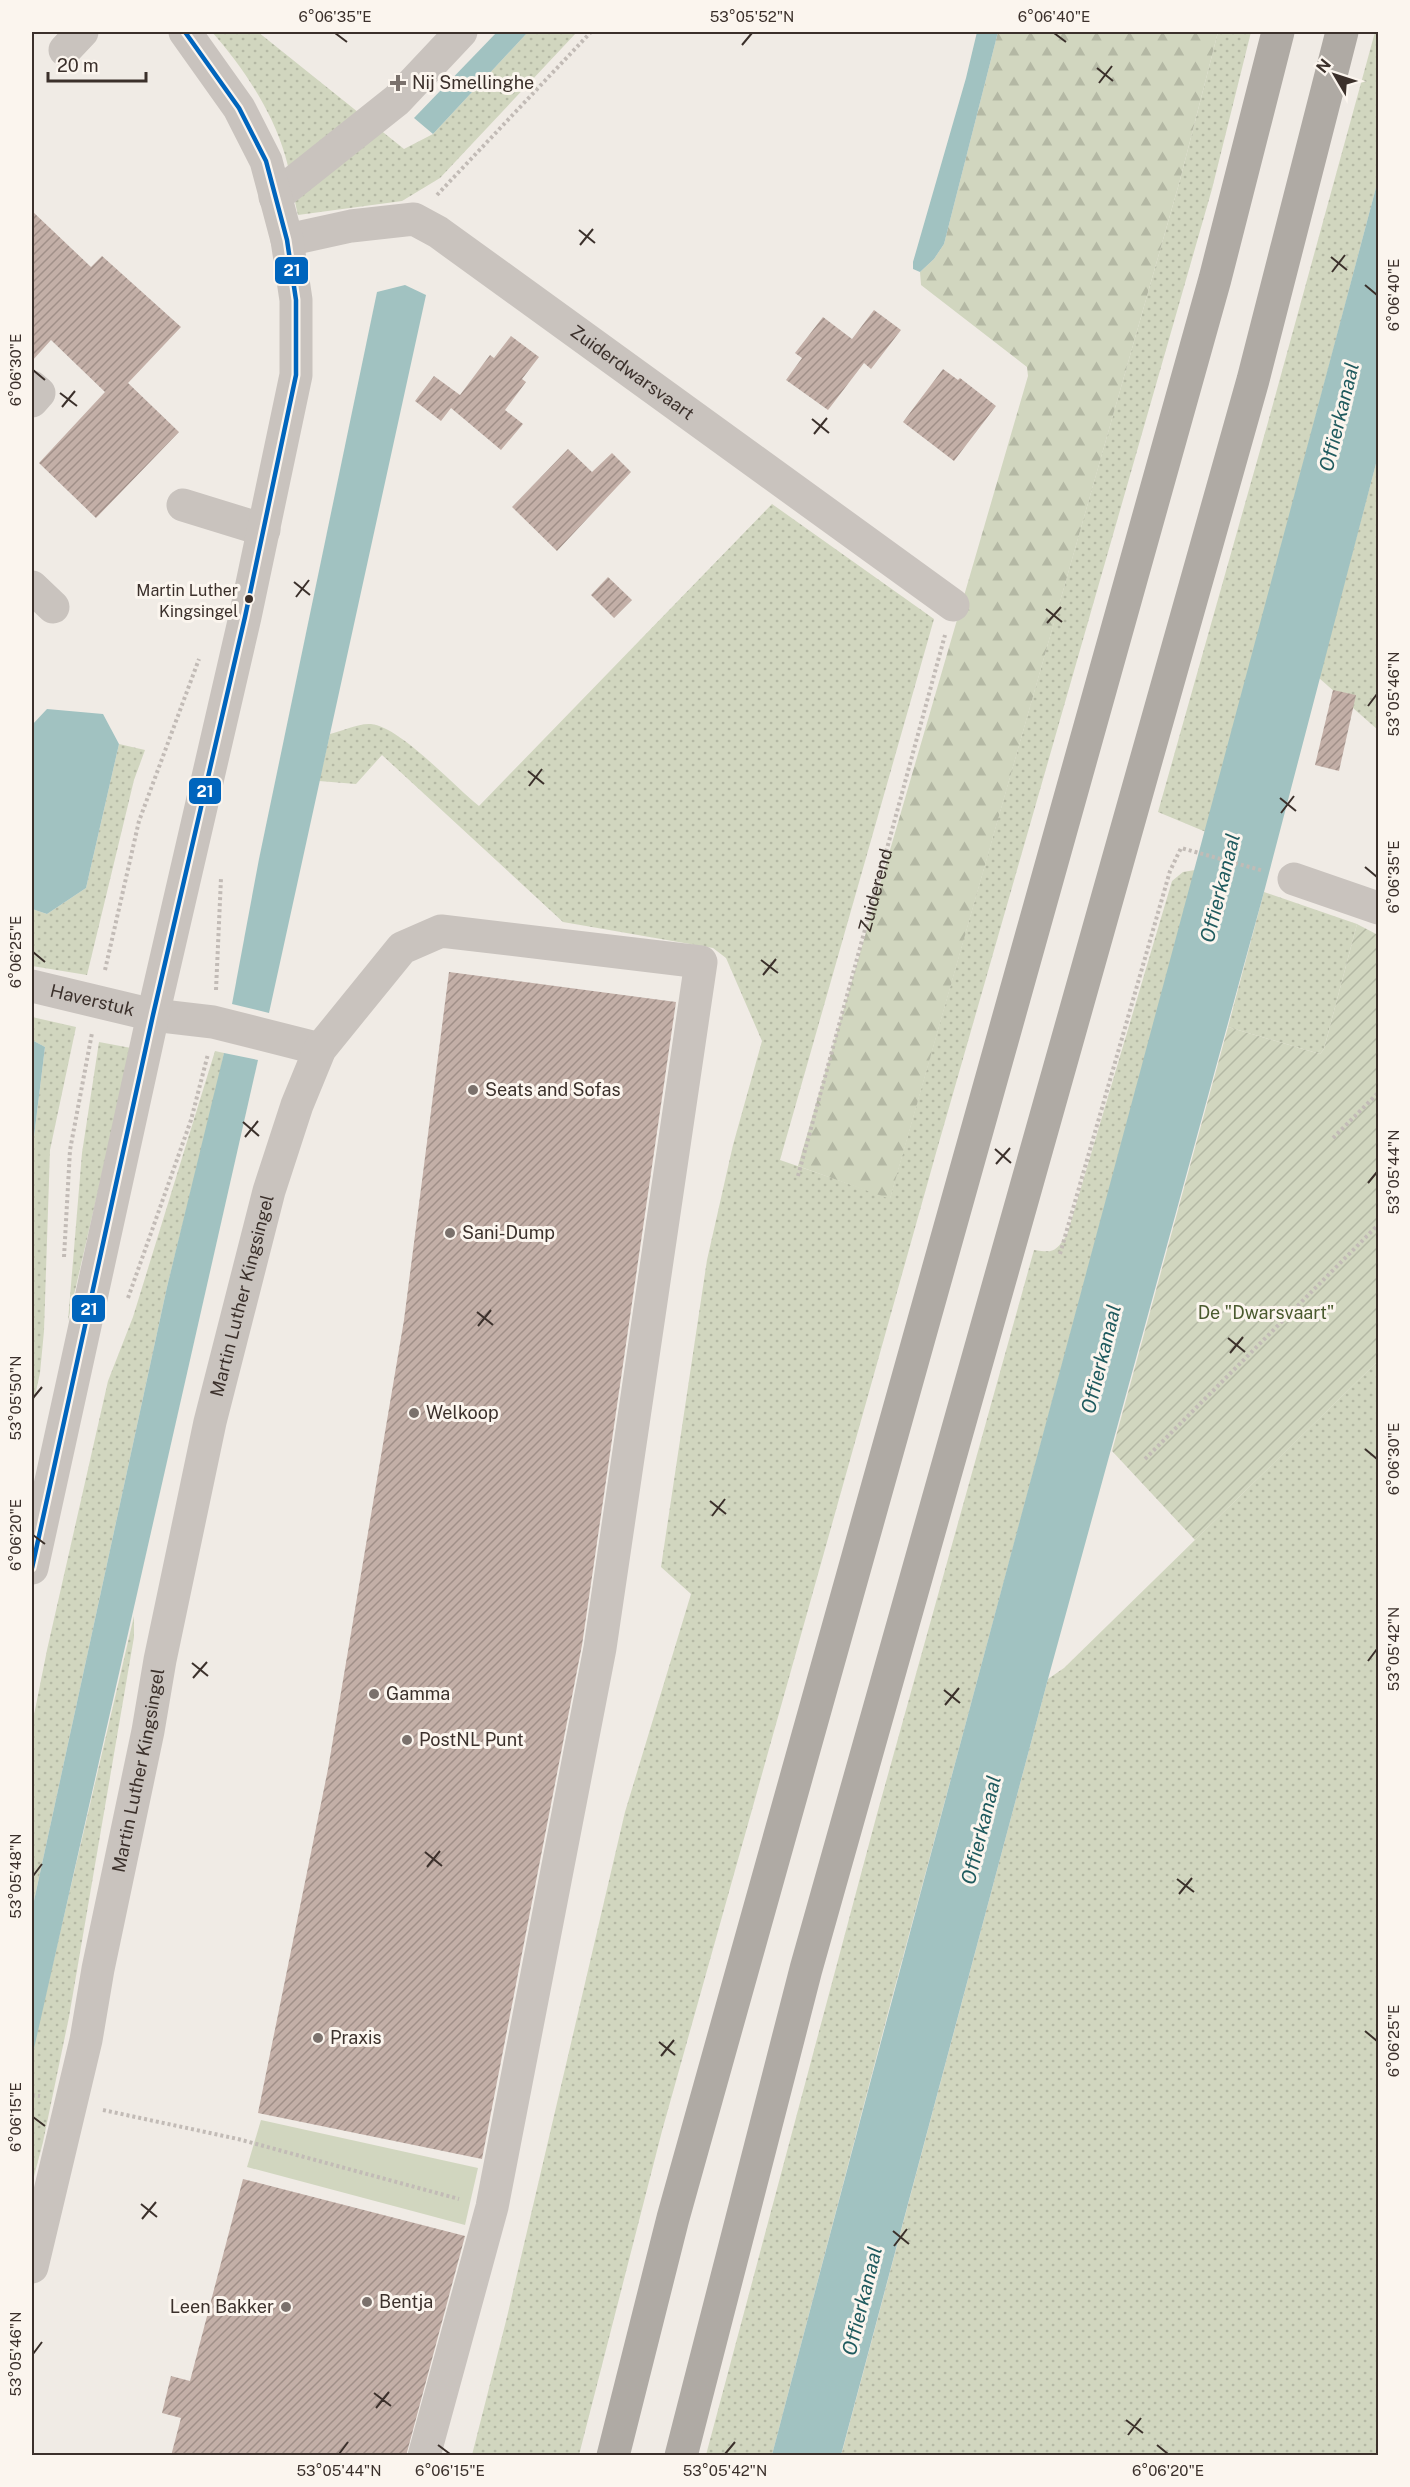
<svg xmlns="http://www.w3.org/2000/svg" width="1410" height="2487" viewBox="0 0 1410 2487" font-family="'Public Sans',sans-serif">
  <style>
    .grass { fill: url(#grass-dots) }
    .forest { fill: url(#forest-firs) }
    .park { fill: #d1d6bf }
    .garden { fill: url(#garden-furrows) }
    .water { fill: #a1c2c1 }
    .building { fill: url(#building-hatch) }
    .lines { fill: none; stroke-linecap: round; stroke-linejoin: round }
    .path { stroke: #c2bbb6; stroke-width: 4; stroke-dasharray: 3 3; stroke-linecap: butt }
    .minor { stroke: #c9c3be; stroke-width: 33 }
    .highway { stroke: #afaaa4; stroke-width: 33 }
    .bus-1-casing { stroke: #fbf5ee; stroke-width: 9 }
    .bus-1 { stroke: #0065bd; stroke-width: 4.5 }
    .ticks { fill: none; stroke: #3b302b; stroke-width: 2 }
    .poi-dot { fill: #7a716c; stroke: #fbf5ee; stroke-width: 2 }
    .bus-dot { fill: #3b302b; stroke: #fbf5ee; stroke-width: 2 }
    .labels { text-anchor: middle; stroke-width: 6; stroke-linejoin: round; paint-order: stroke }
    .bus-label { font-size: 16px; fill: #3b302b; stroke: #fbf5ee; text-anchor: end }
    .poi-label { font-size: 18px; fill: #3b302b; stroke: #fbf5ee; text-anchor: start }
    .street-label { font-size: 18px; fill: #3b302b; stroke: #fbf5ee }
    .park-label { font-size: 18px; fill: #4a5a2e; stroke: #fbf5ee }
    .water-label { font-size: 20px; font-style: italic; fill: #1f5a5e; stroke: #fbf5ee }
    .line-badge { stroke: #fbf5ee; stroke-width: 2 }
    .badge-label { font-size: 16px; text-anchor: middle; font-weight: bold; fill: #fff }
    .neatline { fill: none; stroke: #3b302b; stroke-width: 2 }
    .ticks-label { font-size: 15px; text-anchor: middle; fill: #3b302b }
  </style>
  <defs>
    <pattern id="grass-dots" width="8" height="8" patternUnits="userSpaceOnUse" patternTransform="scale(1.5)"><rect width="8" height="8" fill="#d1d6bf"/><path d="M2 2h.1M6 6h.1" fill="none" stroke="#b4b8a4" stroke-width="1.8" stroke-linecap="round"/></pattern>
    <pattern id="forest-firs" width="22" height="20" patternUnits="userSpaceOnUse" patternTransform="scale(1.5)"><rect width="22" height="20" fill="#d1d6bf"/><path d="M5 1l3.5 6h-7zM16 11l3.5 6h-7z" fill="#b4b8a4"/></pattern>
    <pattern id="garden-furrows" width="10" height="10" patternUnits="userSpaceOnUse" patternTransform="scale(1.5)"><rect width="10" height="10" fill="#d1d6bf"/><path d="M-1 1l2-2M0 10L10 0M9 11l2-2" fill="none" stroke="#b4b8a4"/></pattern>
    <pattern id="building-hatch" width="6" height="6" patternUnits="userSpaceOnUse" patternTransform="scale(1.5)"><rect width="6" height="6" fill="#c3afa7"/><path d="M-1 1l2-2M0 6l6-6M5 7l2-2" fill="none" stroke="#a08f88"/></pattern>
  </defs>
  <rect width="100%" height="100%" fill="#f0ebe5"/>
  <g class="grass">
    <path d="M212,32H258L404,149L433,134L528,32H577L440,178L402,201L298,215C293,195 291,175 285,155C272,110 242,66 212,32Z"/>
    <path d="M1218,32H1251L1212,189L936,1153L662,2131L579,2455H472L507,2317L625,1812L691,1594L661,1567L707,1260L733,1145L762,1041L726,958L713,948L563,922L382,755L356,784L319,781L330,734C342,731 359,723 371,724C399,726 455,787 479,806L772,504L934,619L780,1160L890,1198L1180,180Z"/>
    <path d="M1375,32H1378V180L1206,832L1158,812L1270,415Z"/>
    <path d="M1378,456V730L1319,678Z"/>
    <path d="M119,744L145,750L134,780L87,975L32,966V909L47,914L86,888Z"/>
    <path d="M1195,870L889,2009L772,2455H706L877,1814L1034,1250C1054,1253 1055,1252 1067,1235L1172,881L1183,872Z"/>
    <path d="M1264,892L1357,924L1324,1049L1320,1054L1228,1027Z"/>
    <path d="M32,1017L76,1027L50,1150L44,1331L40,1373L32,1410V1153L45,1047L32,1040Z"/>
    <path d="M99,1042L131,1048L68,1321L82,1153Z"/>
    <path d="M215,1051L224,1053L218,1083L167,1287L32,1910V1725L47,1650L108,1381L133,1317Z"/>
    <path d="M1378,1361V2455L841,2456L1048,1679L1064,1668Z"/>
    <path d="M134,1616V1637L69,2017L43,2142L32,2184V2053Z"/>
  </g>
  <path class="forest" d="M998,32H1218L1180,180L890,1199L798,1166L1028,376L1027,367L921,285L920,272L934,259L944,244Z"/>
  <path class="park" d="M261,2120L478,2168L465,2225L247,2167Z"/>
  <path class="garden" d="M1357,924L1378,935V1361L1195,1540L1112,1451L1228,1027L1320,1054L1324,1049Z"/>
  <g class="water">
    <path d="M497,32H528L433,134L414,118Z"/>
    <path d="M977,32H998L944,244L934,259L920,272L913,269V262L966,78Z"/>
    <path d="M1378,180V456L1264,892L1048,1679L841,2455H772C971,1696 1177,939 1378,180Z"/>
    <path d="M405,285L426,295L269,1013L232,1004L259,859L377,292Z"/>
    <path d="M47,709L103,714L119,744L86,888L47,914L32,909V725Z"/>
    <path d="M32,1040L45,1047L32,1153Z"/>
    <path d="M224,1053L258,1060L33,2053L32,1910L167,1287Z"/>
  </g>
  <g class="building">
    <path d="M32,211L91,267L102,256L181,327L128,383L179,432L96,518L39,463L105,392L51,340L32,361Z"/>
    <path d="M874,310L901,330L871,369L864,363L828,410L786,380L802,358L795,353L823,317L852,339Z"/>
    <path d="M511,336L539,357L522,379L526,382L505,410L523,424L501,450L451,408L441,421L415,401L434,376L460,395L490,355L494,358Z"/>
    <path d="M943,369L958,380L960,378L996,406L954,461L903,422Z"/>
    <path d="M568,449L592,472L612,453L631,472L557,551L512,507Z"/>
    <path d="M608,577L632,600L614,618L591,595Z"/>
    <path d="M1333,690L1356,695L1339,771L1315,765Z"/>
    <path d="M449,972L676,1002L582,1645L482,2159L258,2113L328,1769L404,1320Z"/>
    <path d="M243,2179L465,2236L406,2456H171L181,2418L162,2413L171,2376L190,2381Z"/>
  </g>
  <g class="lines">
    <g class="path">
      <path d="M437,195L591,32"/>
      <path d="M105,970L139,821L199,659"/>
      <path d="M216,990L221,878"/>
      <path d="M1333,1138L1378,1093"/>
      <path id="s1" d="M798,1176L945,635"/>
      <path d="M1060,1254L1170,871L1181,848L1264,871"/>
      <path d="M64,1257L70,1150L92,1033"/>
      <path d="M128,1298L191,1120L208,1054"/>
      <path d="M1145,1459L1378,1225"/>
      <path d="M32,2095L40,2096"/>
      <path d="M103,2110L238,2139L459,2199"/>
    </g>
    <g class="minor">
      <path d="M65,50L82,32"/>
      <path d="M275,197L397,100L461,32"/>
      <path id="s2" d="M287,240L351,226L414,219L438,232L953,605"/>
      <path d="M32,387L39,393L32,401"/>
      <path d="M183,505L264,530"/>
      <path d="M32,587L53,607"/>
      <path d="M1294,879L1378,908"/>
      <path id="s3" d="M32,986L153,1015L213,1022L320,1049"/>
      <path d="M32,1568L153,1015L245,617L296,375V300L287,240L266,161L239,108L185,32"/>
      <path id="s4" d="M32,2267L86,2040L98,1969L148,1731L160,1660L210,1422L269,1191L297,1105L320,1049L402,948L441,931L701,962L600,1648L492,2207L424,2456"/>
    </g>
    <g class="highway">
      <path d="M613,2456L673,2218L1215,279L1278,32"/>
      <path d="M681,2456L806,1969L1253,380L1342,32"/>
    </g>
    <g class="bus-1-casing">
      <path id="bus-1" d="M32,1568L153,1015L245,617L296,375V300L287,240L266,161L239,108L185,32"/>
    </g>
    <use href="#bus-1" class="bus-1"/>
  </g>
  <path class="ticks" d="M335,33L347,42M1054,33L1066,42M742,45L752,33M1097,68L1113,81M1099,83L1112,66M579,230L595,243M580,245L593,229M1331,257L1347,270M1332,272L1345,255M1365,285L1377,295M33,370L45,380M60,393L77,406M62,407L75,391M812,419L829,433M814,434L827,418M294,582L310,595M296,597L309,580M1046,609L1062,622M1047,623L1061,607M1368,706L1377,694M528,771L544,784M529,786L542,769M1280,798L1296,811M1281,813L1294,796M1365,867L1377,877M33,952L45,962M761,960L778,973M763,975L776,959M243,1122L259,1136M245,1137L258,1121M995,1149L1011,1163M996,1164L1010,1148M1368,1183L1377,1172M477,1312L493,1325M478,1326L491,1310M1228,1338L1245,1352M1230,1353L1243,1337M33,1398L42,1387M1365,1449L1377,1459M710,1501L726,1514M712,1516L725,1499M33,1535L45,1544M1368,1661L1377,1649M192,1663L208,1676M193,1678L207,1662M944,1690L960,1703M945,1705L959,1688M425,1852L442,1866M427,1867L440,1851M33,1876L42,1864M1177,1879L1194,1892M1179,1894L1192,1878M1365,2031L1377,2041M659,2042L675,2055M661,2056L674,2040M33,2117L45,2126M141,2204L157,2217M142,2219L156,2202M893,2231L909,2244M894,2246L907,2229M33,2354L42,2342M374,2393L391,2406M376,2408L389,2392M1126,2420L1143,2433M1128,2435L1141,2418M438,2445L450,2454M1157,2445L1168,2454M339,2454L348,2442M725,2454L735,2442"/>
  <g class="poi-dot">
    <path d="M395 74h6v6h6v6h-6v6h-6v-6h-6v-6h6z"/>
    <circle cx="473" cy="1090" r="6"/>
    <circle cx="450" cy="1233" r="6"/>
    <circle cx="414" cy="1413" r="6"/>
    <circle cx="374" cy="1694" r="6"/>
    <circle cx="407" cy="1740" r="6"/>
    <circle cx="318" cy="2038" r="6"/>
    <circle cx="367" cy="2302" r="6"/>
    <circle cx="286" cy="2307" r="6"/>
  </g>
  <circle class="bus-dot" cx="249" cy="599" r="5"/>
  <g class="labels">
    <g class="bus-label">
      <text x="238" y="596">Martin Luther<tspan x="238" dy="21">Kingsingel</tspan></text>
    </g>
    <g class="poi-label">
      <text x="412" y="89">Nij Smellinghe</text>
      <text x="485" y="1096">Seats and Sofas</text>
      <text x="462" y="1239">Sani-Dump</text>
      <text x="426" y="1419">Welkoop</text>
      <text x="386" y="1700">Gamma</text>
      <text x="419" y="1746">PostNL Punt</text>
      <text x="330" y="2044">Praxis</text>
      <text x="379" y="2308">Bentja</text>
      <text x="274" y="2313" text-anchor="end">Leen Bakker</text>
    </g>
    <g class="street-label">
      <text dy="6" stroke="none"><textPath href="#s2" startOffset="396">Zuiderdwarsvaart</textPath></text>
      <text dy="6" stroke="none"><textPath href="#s1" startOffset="296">Zuiderend</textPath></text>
      <text dy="6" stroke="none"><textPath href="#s3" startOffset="62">Haverstuk</textPath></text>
      <text dy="6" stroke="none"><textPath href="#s4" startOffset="994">Martin Luther Kingsingel</textPath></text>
      <text dy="6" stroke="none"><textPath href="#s4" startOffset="508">Martin Luther Kingsingel</textPath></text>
    </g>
    <g class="park-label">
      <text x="1266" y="1319">De "Dwarsvaart"</text>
    </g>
    <g class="water-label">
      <text transform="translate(1339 417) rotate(-76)" y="7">Offierkanaal</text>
      <text transform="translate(1220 888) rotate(-76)" y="7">Offierkanaal</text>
      <text transform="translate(1101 1359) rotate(-76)" y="7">Offierkanaal</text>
      <text transform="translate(981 1830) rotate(-76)" y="7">Offierkanaal</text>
      <text transform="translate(862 2301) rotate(-76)" y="7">Offierkanaal</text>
    </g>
  </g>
  <g class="line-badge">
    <rect x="274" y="256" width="35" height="29" rx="6" fill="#0065bd"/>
    <rect x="188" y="777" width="34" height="28" rx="6" fill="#0065bd"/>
    <rect x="71" y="1294" width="35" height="29" rx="6" fill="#0065bd"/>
  </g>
  <g class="badge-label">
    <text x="292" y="276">21</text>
    <text x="205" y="797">21</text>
    <text x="89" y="1315">21</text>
  </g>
  <rect width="1410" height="2487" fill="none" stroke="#fbf5ee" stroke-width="66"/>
  <g transform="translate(1335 75) rotate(309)" stroke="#fbf5ee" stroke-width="4.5" paint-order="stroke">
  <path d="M0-4.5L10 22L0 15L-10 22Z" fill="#3b302b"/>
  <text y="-9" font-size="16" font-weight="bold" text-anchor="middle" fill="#3b302b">N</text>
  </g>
  <path d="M48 72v9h98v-9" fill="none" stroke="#3b302b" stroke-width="3"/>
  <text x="57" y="72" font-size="18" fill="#3b302b" stroke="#fbf5ee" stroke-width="4.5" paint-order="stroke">20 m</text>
  <rect x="33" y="33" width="1344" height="2421" class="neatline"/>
  <g class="ticks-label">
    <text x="335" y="22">6°06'35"E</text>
    <text x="752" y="22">53°05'52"N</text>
    <text x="1054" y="22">6°06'40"E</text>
    <text transform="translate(1394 295) rotate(-90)" y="5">6°06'40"E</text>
    <text transform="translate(16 370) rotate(-90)" y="5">6°06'30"E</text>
    <text transform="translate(1394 694) rotate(-90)" y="5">53°05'46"N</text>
    <text transform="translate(1394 877) rotate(-90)" y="5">6°06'35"E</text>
    <text transform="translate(16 952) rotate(-90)" y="5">6°06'25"E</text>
    <text transform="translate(1394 1172) rotate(-90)" y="5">53°05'44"N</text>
    <text transform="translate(16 1398) rotate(-90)" y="5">53°05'50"N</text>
    <text transform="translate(1394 1459) rotate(-90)" y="5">6°06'30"E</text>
    <text transform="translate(16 1535) rotate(-90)" y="5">6°06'20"E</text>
    <text transform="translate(1394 1649) rotate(-90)" y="5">53°05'42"N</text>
    <text transform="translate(16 1876) rotate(-90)" y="5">53°05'48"N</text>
    <text transform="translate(1394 2041) rotate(-90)" y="5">6°06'25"E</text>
    <text transform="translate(16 2117) rotate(-90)" y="5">6°06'15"E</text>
    <text transform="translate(16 2354) rotate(-90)" y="5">53°05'46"N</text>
    <text x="339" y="2476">53°05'44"N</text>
    <text x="450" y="2476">6°06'15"E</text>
    <text x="725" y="2476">53°05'42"N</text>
    <text x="1168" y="2476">6°06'20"E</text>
  </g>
</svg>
